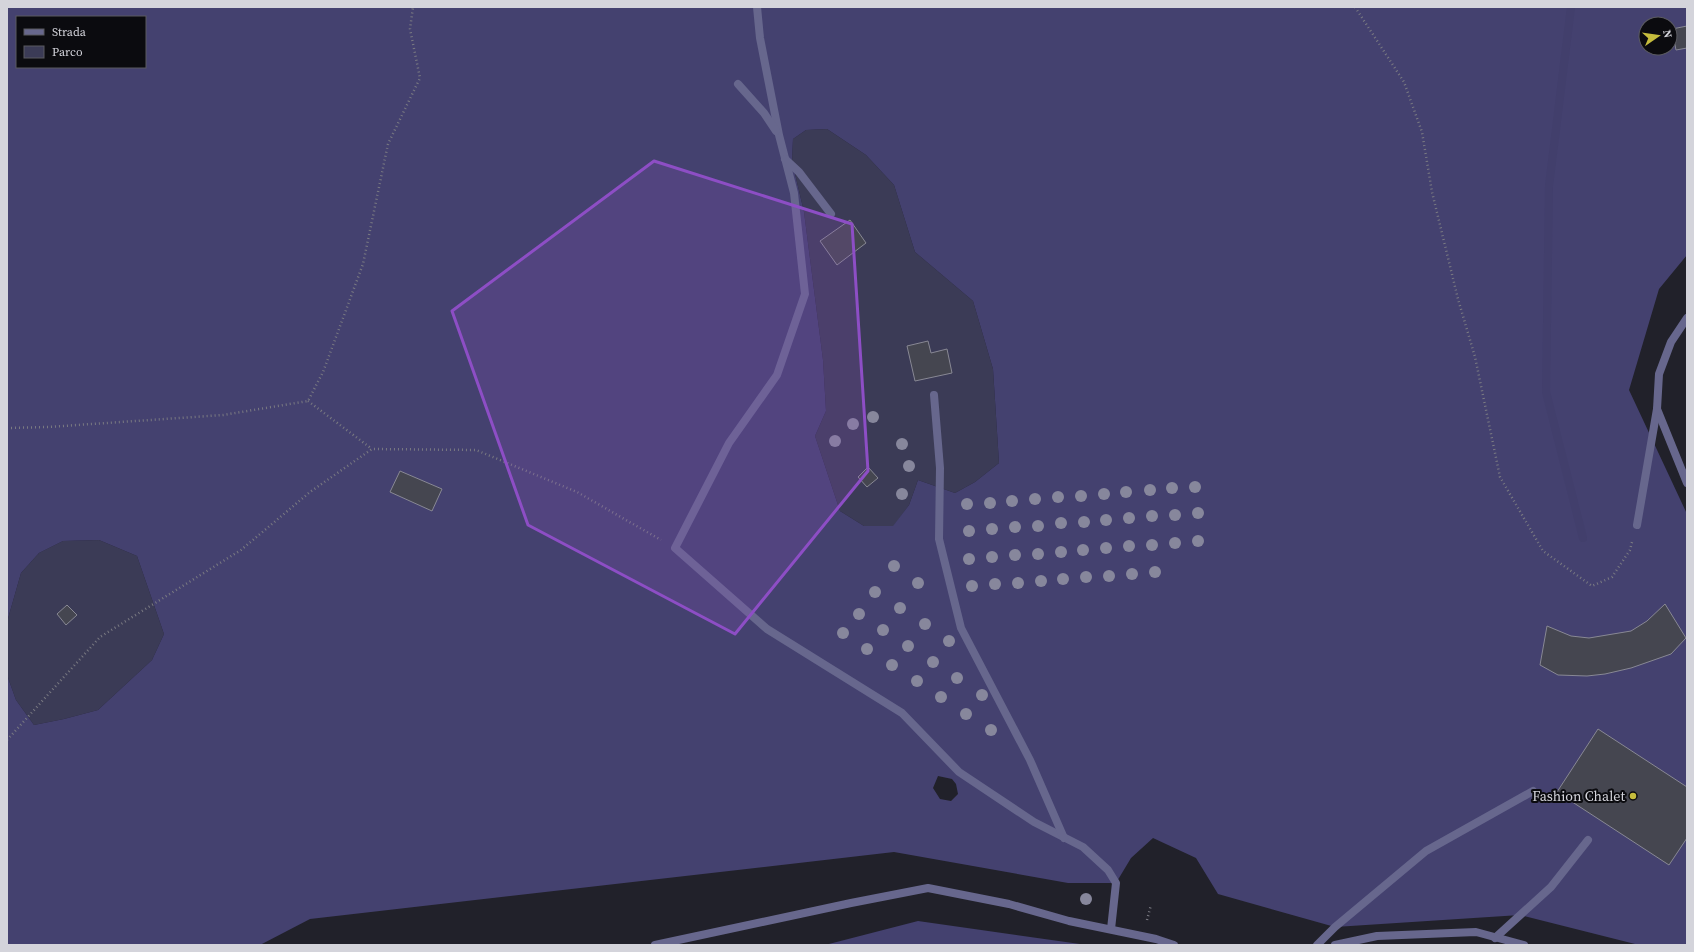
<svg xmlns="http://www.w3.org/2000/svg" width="1694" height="952" viewBox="0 0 1694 952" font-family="'Source Serif 4',serif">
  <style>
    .green { fill: #3b3b56 }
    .forest { fill: #44416f; fill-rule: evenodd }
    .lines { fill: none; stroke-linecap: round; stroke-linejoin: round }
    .stream { stroke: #423f6c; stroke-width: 8 }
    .building { fill: #454650; stroke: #888894 }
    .path { stroke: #7a7a82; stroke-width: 2.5; stroke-dasharray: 1 3; stroke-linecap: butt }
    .service { stroke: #67678d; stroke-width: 8 }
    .minor { stroke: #67678d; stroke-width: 8 }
    .tree { fill: #87879c }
    .marked { fill: #8d4ec5; fill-opacity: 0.2; stroke: #8d4ec5; stroke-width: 3; stroke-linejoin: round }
    .poi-dot { fill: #c5bc3d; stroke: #0b0b0f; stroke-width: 1.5 }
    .labels { text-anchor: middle; stroke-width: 4; stroke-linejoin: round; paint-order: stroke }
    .poi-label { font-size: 14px; fill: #d4d4db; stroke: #0b0b0f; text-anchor: end }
  </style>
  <rect width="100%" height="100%" fill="#21212a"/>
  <g class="green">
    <path d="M827,129L866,155L894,185L915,252L973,301L993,369L999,463L975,482L955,493L918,480L909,505L893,527L864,526L840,511L815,436L826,411L823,360L804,212L792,161L793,139L806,130Z"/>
    <path d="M99,540L137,556L164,634L152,660L98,710L64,719L34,725L16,700L7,675V622L21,573L39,553L63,541Z"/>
  </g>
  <g class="forest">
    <path d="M7,7H1687V255L1659,289L1629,390L1687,514V945H1639L1520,915L1335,927L1218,894L1196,858L1153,838L1131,858L1116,883H1068L894,852L310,919L260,945H7V675L16,700L34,725L64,719L98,710L152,660L164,634L137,556L99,540L63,541L39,553L21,573L7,622ZM17,17H145V67H17ZM1646,24H1670V48H1646ZM827,129L866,155L894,185L915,252L973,301L993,369L999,463L975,482L955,493L918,480L909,505L893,526H864L840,511L815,436L826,411L823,360L804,212L792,161L793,139L806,130ZM938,776L952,779L956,784L958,794L951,801L940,799L933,788Z"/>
    <path d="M918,921L1087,945H825Z"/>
  </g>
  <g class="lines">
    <path class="stream" d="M1571,7L1549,186L1546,392L1583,538"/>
  </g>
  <g class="building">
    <path d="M1687,26V48L1676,50L1672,29Z"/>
    <path d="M850,220L866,243L837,265L820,241Z"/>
    <path d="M928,341L931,353L947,349L952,373L915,381L907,346Z"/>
    <path d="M868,467L878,478L867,487L858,477Z"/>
    <path d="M400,471L442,489L432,511L390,492Z"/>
    <path d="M1665,604L1686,638L1671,654L1631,668L1605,674L1587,676L1558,675L1540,665L1547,626L1571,636L1589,638L1631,631L1647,621Z"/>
    <path d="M67,605L77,615L66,625L57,614Z"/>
    <path d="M1598,729L1687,787V838L1669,865L1557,792Z"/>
  </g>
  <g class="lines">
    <g class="path">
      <path d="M1355,7L1404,82L1422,132L1432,192L1458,299L1475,357L1500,477L1543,551L1592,586L1612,577L1630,550L1632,542"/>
      <path d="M308,401L372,449"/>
      <path d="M7,428L48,427L223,415L308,401L323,372L363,264L388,144L420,78L410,29L413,7"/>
      <path d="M7,740L100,637L241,550L310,492L372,449L476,450L577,492L661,540"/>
      <path d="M1147,920L1151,905"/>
    </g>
    <g class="service">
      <path d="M757,7L760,38L779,135L794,193L805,294L777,375L729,443L675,548L767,629L902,713L959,772L1034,822L1083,847L1108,870L1116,883L1111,929"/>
      <path d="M738,84L764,113L776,131"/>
      <path d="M785,159L799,172L831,214"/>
      <path d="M934,395L940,468L939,539L961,628L1030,760L1064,838"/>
      <path d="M1495,938L1551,887L1588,840"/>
      <path d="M1317,945L1335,927L1426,851L1533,791"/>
    </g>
    <g class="minor">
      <path d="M1687,318L1671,342L1659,374L1657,409L1687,483"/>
      <path d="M1637,525L1657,409"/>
      <path d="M655,945L851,903L928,888L1009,904L1069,921L1156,939L1174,945"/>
      <path d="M1335,945L1377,936L1476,932L1524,945"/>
    </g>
  </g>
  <g class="tree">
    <circle cx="873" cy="417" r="6"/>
    <circle cx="853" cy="424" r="6"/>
    <circle cx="835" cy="441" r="6"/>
    <circle cx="902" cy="444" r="6"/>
    <circle cx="909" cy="466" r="6"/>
    <circle cx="1195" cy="487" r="6"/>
    <circle cx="1172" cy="488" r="6"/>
    <circle cx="1150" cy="490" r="6"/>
    <circle cx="1126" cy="492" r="6"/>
    <circle cx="902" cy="494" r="6"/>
    <circle cx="1104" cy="494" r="6"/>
    <circle cx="1081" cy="496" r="6"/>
    <circle cx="1058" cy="497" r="6"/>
    <circle cx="1035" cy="499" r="6"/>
    <circle cx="1012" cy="501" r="6"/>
    <circle cx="990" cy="503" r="6"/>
    <circle cx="967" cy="504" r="6"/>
    <circle cx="1198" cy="513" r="6"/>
    <circle cx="1175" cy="515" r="6"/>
    <circle cx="1152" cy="516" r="6"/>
    <circle cx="1129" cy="518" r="6"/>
    <circle cx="1106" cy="520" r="6"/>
    <circle cx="1084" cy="522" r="6"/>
    <circle cx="1061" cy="523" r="6"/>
    <circle cx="1038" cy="526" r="6"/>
    <circle cx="1015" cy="527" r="6"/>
    <circle cx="992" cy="529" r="6"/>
    <circle cx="969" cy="531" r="6"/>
    <circle cx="1198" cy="541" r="6"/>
    <circle cx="1175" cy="543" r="6"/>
    <circle cx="1152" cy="545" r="6"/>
    <circle cx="1129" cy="546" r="6"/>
    <circle cx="1106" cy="548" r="6"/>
    <circle cx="1083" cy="550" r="6"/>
    <circle cx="1061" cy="552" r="6"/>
    <circle cx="1038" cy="554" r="6"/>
    <circle cx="1015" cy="555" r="6"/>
    <circle cx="992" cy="557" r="6"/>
    <circle cx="969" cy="559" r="6"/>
    <circle cx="894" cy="566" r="6"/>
    <circle cx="1155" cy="572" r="6"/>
    <circle cx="1132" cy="574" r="6"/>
    <circle cx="1109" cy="576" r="6"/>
    <circle cx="1086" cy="577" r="6"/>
    <circle cx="1063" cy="579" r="6"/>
    <circle cx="1041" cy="581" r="6"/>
    <circle cx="918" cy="583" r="6"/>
    <circle cx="1018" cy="583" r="6"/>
    <circle cx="995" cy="584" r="6"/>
    <circle cx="972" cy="586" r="6"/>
    <circle cx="875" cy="592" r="6"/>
    <circle cx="900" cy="608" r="6"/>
    <circle cx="859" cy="614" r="6"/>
    <circle cx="925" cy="624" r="6"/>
    <circle cx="883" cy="630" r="6"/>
    <circle cx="843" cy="633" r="6"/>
    <circle cx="949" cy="641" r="6"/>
    <circle cx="908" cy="646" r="6"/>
    <circle cx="867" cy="649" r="6"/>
    <circle cx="933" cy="662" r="6"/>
    <circle cx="892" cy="665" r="6"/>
    <circle cx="957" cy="678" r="6"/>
    <circle cx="917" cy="681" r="6"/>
    <circle cx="982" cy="695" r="6"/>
    <circle cx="941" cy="697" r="6"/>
    <circle cx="966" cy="714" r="6"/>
    <circle cx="991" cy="730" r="6"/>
    <circle cx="1086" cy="899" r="6"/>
  </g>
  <path class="marked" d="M654,161L852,224L868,471L735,634L528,525L452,311Z"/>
  <circle class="poi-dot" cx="1633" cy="796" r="4"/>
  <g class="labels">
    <g class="poi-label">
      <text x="1625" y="801">Fashion Chalet</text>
    </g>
  </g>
  <rect width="1694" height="952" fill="none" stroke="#d4d4db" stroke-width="16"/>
  <rect x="16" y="16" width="130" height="52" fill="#0b0b0f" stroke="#5b5b61"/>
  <rect x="24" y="29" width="20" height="6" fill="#67678d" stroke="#5b5b61"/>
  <text x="52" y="36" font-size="12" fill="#d4d4db">Strada</text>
  <rect x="24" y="46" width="20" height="12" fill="#3b3b56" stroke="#5b5b61"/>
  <text x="52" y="56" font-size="12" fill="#d4d4db">Parco</text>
  <g transform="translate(1658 36) rotate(77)"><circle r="19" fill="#0b0b0f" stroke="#5b5b61"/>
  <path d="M0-3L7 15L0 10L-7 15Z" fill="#c5bc3d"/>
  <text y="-6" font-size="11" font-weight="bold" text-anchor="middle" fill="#d4d4db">N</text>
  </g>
</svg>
